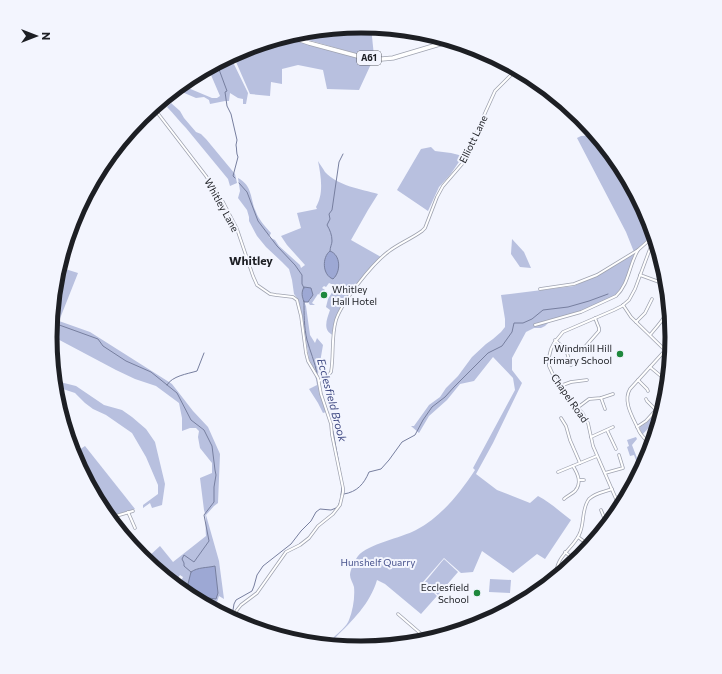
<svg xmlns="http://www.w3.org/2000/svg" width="722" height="674" viewBox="0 0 722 674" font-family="Commissioner,sans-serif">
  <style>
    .green { fill: #b8c0df }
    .water { fill: #9da8d4; stroke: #777f9f }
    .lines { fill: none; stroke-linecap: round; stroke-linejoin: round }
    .stream { stroke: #777f9f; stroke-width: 1 }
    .minor-casing { stroke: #9fa3b0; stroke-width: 3.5 }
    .trunk-casing { stroke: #9fa3b0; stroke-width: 5 }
    .minor { stroke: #fff; stroke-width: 2 }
    .trunk { stroke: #fff; stroke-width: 3.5 }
    .poi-dot { fill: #1f883d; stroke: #f3f5fe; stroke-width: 1.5 }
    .labels { text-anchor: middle; stroke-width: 4; stroke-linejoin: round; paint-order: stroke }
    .shield { fill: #f3f5fe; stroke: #5d5f65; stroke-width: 1 }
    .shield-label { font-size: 9px; font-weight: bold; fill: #1d1f24 }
    .street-label { font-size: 10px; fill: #1d1f24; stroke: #f3f5fe }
    .poi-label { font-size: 10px; fill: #1d1f24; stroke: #f3f5fe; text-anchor: end }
    .park-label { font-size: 10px; fill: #48538d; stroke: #f3f5fe }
    .water-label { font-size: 11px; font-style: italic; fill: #3f4982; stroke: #f3f5fe }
    .quarter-label { font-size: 12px; font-weight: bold; fill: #1d1f24; stroke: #f3f5fe }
    .rim { fill: none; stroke: #1d1f24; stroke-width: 5 }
  </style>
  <rect width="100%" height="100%" fill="#f3f5fe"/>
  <g class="green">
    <path d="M361,26L371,27L374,56L361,55L305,39L295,34L301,32Z"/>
    <path d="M284,37L361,58L371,59L379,62L380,63L371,64L359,90L327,89L323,70L298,65L282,69V84L271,82L270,96L250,94L233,55L242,50Z"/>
    <path d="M230,56L248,93L246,104H243V99L238,98L230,93L229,101H225L210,104L209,100L204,97L196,98L175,89L181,85L212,98H217L220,96L208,68Z"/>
    <path d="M171,103L180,111L184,118L196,132L201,134L206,139L235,174L237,183L230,186L228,179C214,162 200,145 186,128C179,121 174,114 167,107Z"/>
    <path d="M596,135L620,164L648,218L653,235L651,240H647L634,252L626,232L577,138L581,136Z"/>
    <path d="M431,147L435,151L451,153L463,156L450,175L439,187L428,211L397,190L421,149Z"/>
    <path d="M318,161C320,165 323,168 325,172C338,186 361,189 378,194L368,210L351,240L381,257L358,282L337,317L333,335C322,330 327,319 330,310L326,307L328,299L336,286L329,283L326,287L324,286L322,288L325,290L322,296L318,294L312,303L315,305H310L308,302L311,299L302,297L306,306L310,335L315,343L317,338L323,345L318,374L312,365L309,359L302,315L299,304L297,298L294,294L292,280L289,269L282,262L266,247L257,236L249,221V217L247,210L238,198L240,191L238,178C253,186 250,199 256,212C259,220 265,226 271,233L269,237L275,240L279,246L300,265L301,268L305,265L287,245L281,236L301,228L297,213L317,209L316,207C324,194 321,176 318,161Z"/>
    <path d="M512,239L524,252L531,268L520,267L511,254Z"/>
    <path d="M634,254C629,268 626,286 614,296L581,311L551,320L545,326L541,328H534L526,332L512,358V370L522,383L493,443L476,474L497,490L530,503L538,496C550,502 560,512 571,520L545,559L537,554L513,573L482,551L473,572L461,573L444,558L423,582L437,596L421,614L385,584L377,580C370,604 352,621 335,638H333C338,633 347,626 349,620C353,610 355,597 354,587C353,583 350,579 350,575C350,570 355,560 358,556C368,544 401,538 416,530C441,517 460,493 475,470L473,468L515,390L513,378L493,357L474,381L460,384L447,400L429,416L419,433L411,426H414L429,405L440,397L446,388L458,376L472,357L486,344L493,339L501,332L505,327V319L501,295L574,286L600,274Z"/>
    <path d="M59,267L78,273L59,321L90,332L169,382L172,384L193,411L208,427L220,454L218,503L214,506L206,515L219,561L224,599L219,596L216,605C204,602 193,600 183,591L184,590L179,585L183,577L180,575L174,584L168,579L157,566L154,568L147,558L160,546L173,562L206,536C205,528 207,518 204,510L200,478L212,473V463L200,448L198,437L199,431L196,428H190L182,431V418L179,403L156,386L135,379L116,370L50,335L56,276Z"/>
    <path d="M315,374L318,380L320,392L326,412L323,413L318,403L309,389L317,385Z"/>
    <path d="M56,381L76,386L104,405L122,410L132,417L146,429L155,442L165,484L162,505L152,508L150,503L143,508V505L158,494V485L146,457L132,433L106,415L93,409L85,403L75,393L63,389L56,383Z"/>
    <path d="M665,403L660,416L642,435L640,429V427L646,423Z"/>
    <path d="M636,437L637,439L632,445L637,458H642L645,463L640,471L634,455L630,456L627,447L629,446L627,440Z"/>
    <path d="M85,446L135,509L108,517L102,510L73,454Z"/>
    <path d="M444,559L458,572L438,595L425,582Z"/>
    <path d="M490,579L511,580L510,593L489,592Z"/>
  </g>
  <g class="water">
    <path d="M330,251C341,255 341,272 333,279C322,275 322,257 330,251Z"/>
    <path d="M304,287L311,288L313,295L308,302H304C302,296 301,293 304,287Z"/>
    <path d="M215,566L218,593L216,599L187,595L186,592L191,572C198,567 207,568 215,566Z"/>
  </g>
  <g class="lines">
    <g class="stream">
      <path d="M216,63L217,64L227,91L225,92L227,106L231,114L237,140L236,145C237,149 236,153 238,157L233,176L235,178"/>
      <path d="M239,183L247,192L258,221L277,246L295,265L302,275V284L304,288"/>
      <path d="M330,251C330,247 332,244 332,241C332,235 330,230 327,225L330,219L329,214L332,210L339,162L343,154"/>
      <path d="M304,301C304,314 304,327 307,340C310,351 315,362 317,374"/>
      <path d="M51,322L98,339L103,346L126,361L151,372L177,393L191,420L204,430L212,446L215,470L216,475L214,487V502L204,515L209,541L194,562L184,555L182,559L184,563V566L191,572"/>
      <path d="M167,385C172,376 187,374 197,371L204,353"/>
      <path d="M329,413L332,424"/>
      <path d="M333,431L342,481"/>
      <path d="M344,494C357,492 364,484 369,472L381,469L389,460L402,442L415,435L423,420L432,407L445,397L454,387L488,353L502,346L512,332L514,323H523L532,319L543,310L568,307L589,301L608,294"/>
      <path d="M341,495L342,486"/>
      <path d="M339,504L341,498"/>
      <path d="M226,616L233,610L234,604L236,600L252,591L254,586L257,575L263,566L291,544L301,531L311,521L316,512L320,509L331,510L336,508"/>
    </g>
    <g class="minor-casing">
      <g id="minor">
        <path d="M153,107L206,176L223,202L237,229L253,276L257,285L270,294L276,295L293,297L297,300L301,316L306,353L308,361L318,378L321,394L331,424L332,435L343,488V492L340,505L333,514L318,526L309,538L300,545L286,552L257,593L241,605L237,610L232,619"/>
        <path d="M640,275L662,283L667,287"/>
        <path d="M659,282L663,268"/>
        <path d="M540,289L574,284L597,275L638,250L647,242L652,243"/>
        <path d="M623,305L631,317L665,350"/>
        <path d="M636,322L645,313L652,299"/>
        <path d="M535,325L581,312L616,296C629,284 629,265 638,250"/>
        <path d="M650,335C658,325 667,317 669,304"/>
        <path d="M555,340L566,350L571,365"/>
        <path d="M584,348L599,331V328L595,318"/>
        <path d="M650,367L668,382"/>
        <path d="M664,379L668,375"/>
        <path d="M638,380L647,389L648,391"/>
        <path d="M319,381L327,377L331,372C334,355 331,337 336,320C342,302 372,264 388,252C398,244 411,239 422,231L425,228L437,197L443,186L462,164L495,91L517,69"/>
        <path d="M560,386L571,382L587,380"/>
        <path d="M601,398L605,409"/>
        <path d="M646,399L647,401L656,410"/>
        <path d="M577,408L589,399L601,398L613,394"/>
        <path d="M561,418L566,426L570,440L580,463"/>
        <path d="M637,427L646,421L665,400"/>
        <path d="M607,430L616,449"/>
        <path d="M591,437L613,427"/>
        <path d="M650,445L653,442"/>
        <path d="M651,447C648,441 642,437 639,431C634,419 622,402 630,389L671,344"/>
        <path d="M558,472L597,456"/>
        <path d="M605,473L623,468L619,455"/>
        <path d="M579,480H584"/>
        <path d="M634,481V482"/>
        <path d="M616,498L628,493"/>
        <path d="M564,499C567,496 572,494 575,491C582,483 578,474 573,466"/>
        <path d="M620,508L593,446L588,423L583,414L564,392L554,377L549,366V357L551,349L554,343L563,332L614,310L622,306L629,300L635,289L654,238"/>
        <path d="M601,510L605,520L609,523"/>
        <path d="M128,512L135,528"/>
        <path d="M109,518L133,511"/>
        <path d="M578,537L590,546"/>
        <path d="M565,552L576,561"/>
        <path d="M556,578C555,556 571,551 579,535C585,524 581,509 589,499C595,493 604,492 612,489"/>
        <path d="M523,597V601"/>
        <path d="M502,610L504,611"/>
        <path d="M398,614L420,633L424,641"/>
        <path d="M240,623L241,622L245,624"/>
      </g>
    </g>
    <g class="trunk-casing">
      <path id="trunk" d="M288,36L309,43L361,57L382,59L393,58L450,41"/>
    </g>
    <use href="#minor" class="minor"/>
    <use href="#trunk" class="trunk"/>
  </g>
  <g class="poi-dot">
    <circle cx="324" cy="295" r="4"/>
    <circle cx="620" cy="354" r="4"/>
    <circle cx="477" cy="593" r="4"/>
  </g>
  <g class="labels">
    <rect class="shield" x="357" y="51" width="24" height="14" rx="3"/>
    <g class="shield-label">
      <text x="369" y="61">A61</text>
    </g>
    <g class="street-label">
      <text transform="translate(473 139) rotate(-64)" y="4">Elliott Lane</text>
      <text transform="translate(222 205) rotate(61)" y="4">Whitley Lane</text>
      <text transform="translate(570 398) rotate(55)" y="4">Chapel Road</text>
    </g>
    <g class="poi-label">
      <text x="332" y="293" text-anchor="start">Whitley<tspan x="332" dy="12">Hall Hotel</tspan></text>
      <text x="612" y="352">Windmill Hill<tspan x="612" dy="12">Primary School</tspan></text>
      <text x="469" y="591">Ecclesfield<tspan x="469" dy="12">School</tspan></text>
    </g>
    <g class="park-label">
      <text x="378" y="566">Hunshelf Quarry</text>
    </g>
    <g class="water-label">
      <text transform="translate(332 400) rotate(75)" y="4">Ecclesfield Brook</text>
    </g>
    <g class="quarter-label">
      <text x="251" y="265">Whitley</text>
    </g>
  </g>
  <path d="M0 0H722V674H0ZM57 337a304 304 0 1 1 608 0a304 304 0 1 1-608 0Z" fill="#f3f5fe" fill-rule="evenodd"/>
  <path class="rim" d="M57 337a304 304 0 1 1 608 0a304 304 0 1 1-608 0Z"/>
  <g transform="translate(36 36) rotate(90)" stroke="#f3f5fe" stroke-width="3" paint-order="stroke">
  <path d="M0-3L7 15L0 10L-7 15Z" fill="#1d1f24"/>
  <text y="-6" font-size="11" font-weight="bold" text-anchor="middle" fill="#1d1f24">N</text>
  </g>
</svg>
